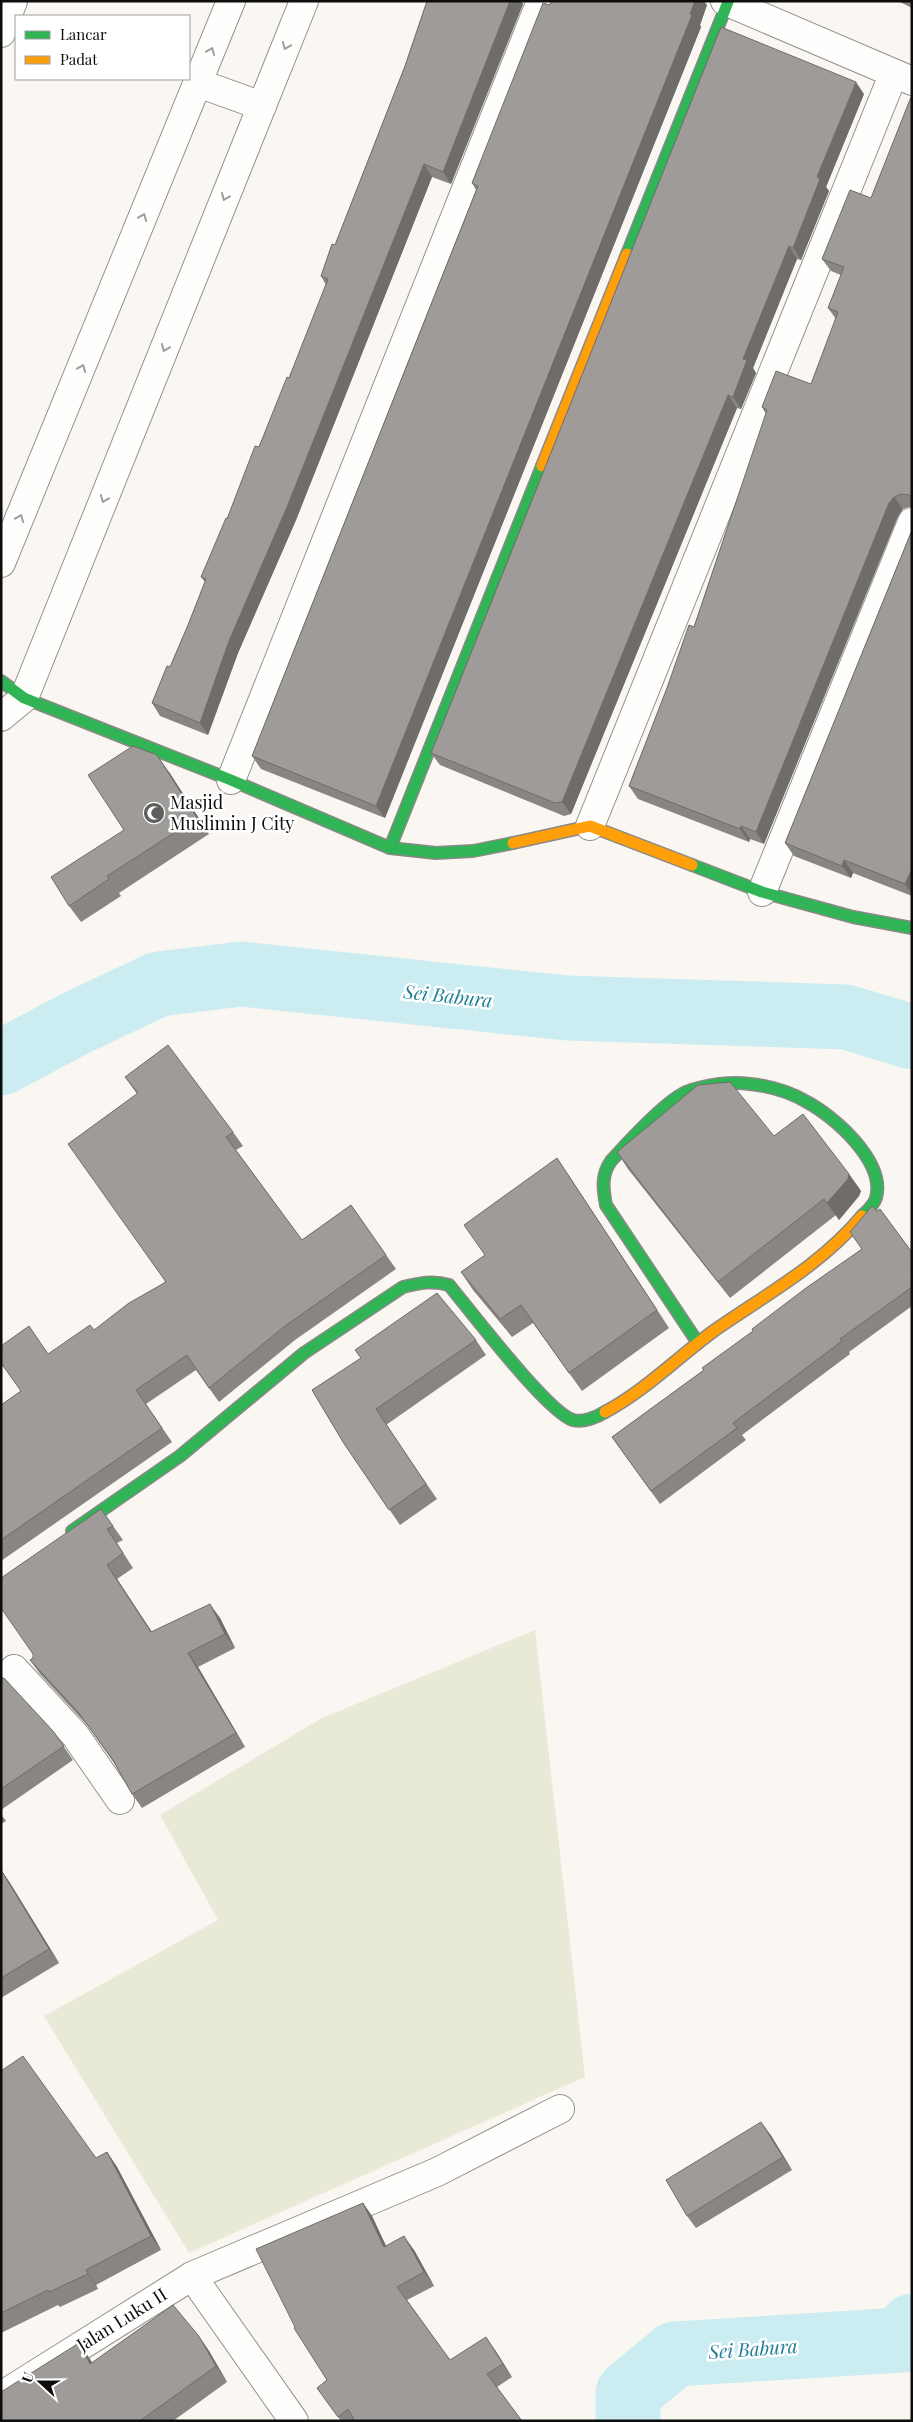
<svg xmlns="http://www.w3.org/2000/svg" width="913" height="2422" viewBox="0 0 913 2422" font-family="'Playfair Display',serif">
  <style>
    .cemetery { fill: #e9e9d8 }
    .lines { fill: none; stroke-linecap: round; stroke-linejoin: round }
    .river { stroke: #cbedf1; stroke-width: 65 }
    .street-casing { stroke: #949290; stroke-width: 30 }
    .fast-casing { stroke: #8a8987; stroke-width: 14 }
    .slow-casing { stroke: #8a8987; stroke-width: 14 }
    .street { stroke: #fefefd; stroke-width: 28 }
    .fast { stroke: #30b455; stroke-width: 11 }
    .slow { stroke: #ff9f0a; stroke-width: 11 }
    .wall { fill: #888583 }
    .shaded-wall { fill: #6f6c6a }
    .building { fill: #9e9b98; stroke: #6f6c6a }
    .oneway { stroke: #9e9e9d }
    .labels { text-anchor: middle; stroke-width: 5; stroke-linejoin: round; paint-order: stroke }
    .poi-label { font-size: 18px; fill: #0d0d0d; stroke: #fff; text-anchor: start }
    .street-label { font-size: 18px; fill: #0d0d0d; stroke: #fff }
    .water-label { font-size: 19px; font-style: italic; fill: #207d96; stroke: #fff }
  </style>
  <rect width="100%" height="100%" fill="#faf7f2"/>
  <path class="cemetery" d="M535,1630L585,2077L189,2253L44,2016L218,1920L160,1815L322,1718Z"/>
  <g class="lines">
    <g class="river">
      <path d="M1,1063L76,1023L159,984L241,974L567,1008L846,1017L912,1037"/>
      <path d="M628,2421V2393L675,2354L902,2340L912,2326"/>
    </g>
    <g class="street-casing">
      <g id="street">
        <path d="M725,1L912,81"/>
        <path d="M1,33L13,1"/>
        <path d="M198,83L262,106"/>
        <path d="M1,563L231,1"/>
        <path d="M1,717L24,698L304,1"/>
        <path d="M231,780L541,1"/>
        <path d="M590,826L893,75"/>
        <path d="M762,892L912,522"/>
        <path d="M14,1669L75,1735L120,1800"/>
        <path d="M192,2276L294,2421"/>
        <path d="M1,2396L192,2276L437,2172L560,2109"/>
      </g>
    </g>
    <g class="fast-casing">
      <g id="fast">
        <path d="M627,254L728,2"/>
        <path d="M1,681L24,698L231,780L390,848L436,853L473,851L513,843"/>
        <path d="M390,848L542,466"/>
        <path d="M692,865L762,892L853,917L912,928"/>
        <path d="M698,1343L606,1205C603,1189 601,1175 611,1161C628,1142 664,1102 686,1092C705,1085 730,1081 750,1084C769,1086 790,1092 807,1102C835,1117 886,1162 876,1198C874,1205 867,1211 862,1216"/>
        <path d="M72,1531L180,1456L304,1353L403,1287C420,1283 433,1280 449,1285C470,1310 547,1412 573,1420C583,1423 597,1417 605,1412"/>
      </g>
    </g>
    <g class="slow-casing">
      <g id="slow">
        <path d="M542,466L627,254"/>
        <path d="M513,843L590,826L692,865"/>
        <path d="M605,1412C646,1390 678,1357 715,1330C767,1294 821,1265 862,1216"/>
      </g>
    </g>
    <use href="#street" class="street"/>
    <use href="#fast" class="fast"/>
    <use href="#slow" class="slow"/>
  </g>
  <g class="wall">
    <path d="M427,1H521L523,4L451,184L432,177L296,520L238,653L208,735L160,716L152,703L170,667L188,625L205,582L201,577L289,378L326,285L321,276L335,245L405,66Z"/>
    <path d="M898,1H912V8Z"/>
    <path d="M550,5H707L700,25L701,27L385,818L261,769L252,756L476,190L472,183Z"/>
    <path d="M864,94L826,187L829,191L801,260L797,259L753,368L756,373L741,409L737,408L571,814L564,816L440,765L431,753Z"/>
    <path d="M912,98V507H909L903,509L898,516L764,844L750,839L749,842L638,799L629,786L667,688L694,627L766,414L762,407L811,384L836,319L828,308L841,275L831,271L822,259L871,198Z"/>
    <path d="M912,530V896L853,873L851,878L794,856L785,843Z"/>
    <path d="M169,772L209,834L119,893L121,896L81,922L69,906Z"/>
    <path d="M125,1077L233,1132L243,1146L236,1150L302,1240L351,1205L396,1269L295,1340L219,1402L196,1370L146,1404L172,1442L1,1561V1405L21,1391L48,1354L94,1330L165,1282L137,1094Z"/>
    <path d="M774,1136L849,1174L861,1191L859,1196L839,1220L836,1215L730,1298L628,1169L617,1152Z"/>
    <path d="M569,1176L669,1328L582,1391L533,1323L512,1337L473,1290L461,1272L485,1255Z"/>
    <path d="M880,1209L912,1252V1306L849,1352L850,1354L742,1435L746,1440L660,1504L612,1437L704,1370L753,1331L862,1249L850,1232Z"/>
    <path d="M476,1340L486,1355L386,1425L437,1499L400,1525L343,1442L312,1390Z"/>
    <path d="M101,1509L123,1540L117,1543L133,1568L117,1579L152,1632L220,1618L235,1648L198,1667L245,1747L142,1808L132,1794L114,1763L88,1726L40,1674L30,1660L33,1658V1654Z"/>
    <path d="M1,1680L53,1731L73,1760L1,1810Z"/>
    <path d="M1,1814L6,1821L1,1824Z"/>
    <path d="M1,1870L10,1883L59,1963L1,1998Z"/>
    <path d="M1,2071L96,2158L107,2152L117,2167L161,2250L96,2285L98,2289L60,2307L58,2305L1,2333Z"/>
    <path d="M770,2134L792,2170L696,2228L687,2216Z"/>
    <path d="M363,2203L372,2216L386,2246L414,2250L434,2286L407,2300L450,2360L495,2350L512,2377L497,2387L522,2421H341L317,2388L327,2380L295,2327Z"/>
    <path d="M198,2335L209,2351L227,2382L173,2421H1L90,2359L92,2363Z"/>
  </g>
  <g class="shaded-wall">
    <path d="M510,1H521L523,4L451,184L443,172Z"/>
    <path d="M695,1H704L707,5L700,25L701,27L385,818L376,806Z"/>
    <path d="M856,82L864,94L826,187L829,191L801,260L793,248L817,177Z"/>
    <path d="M424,164L432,177L296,520L238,653L208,735L200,723L229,641Z"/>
    <path d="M789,246L797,259L753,368L756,373L741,409L733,397L743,359Z"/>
    <path d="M728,395L737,408L571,814L562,802Z"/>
    <path d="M894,497L903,509L898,516L764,844L756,832L889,503Z"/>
    <path d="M157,755L169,772L209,834L197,818Z"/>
    <path d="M741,826L750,839L749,842L740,829Z"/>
    <path d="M844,860L853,873L851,878L842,866Z"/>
    <path d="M912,869V893L905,884Z"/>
    <path d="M557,1158L569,1176L669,1328L657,1310Z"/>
    <path d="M849,1174L861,1191L859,1196L839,1220L827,1203Z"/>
    <path d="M107,1565L117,1579L161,1646L151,1632Z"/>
    <path d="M210,1604L220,1618L235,1648L225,1634Z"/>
    <path d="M188,1653L198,1667L245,1747L236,1733Z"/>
    <path d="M1,1870L10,1883L59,1963L49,1949Z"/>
    <path d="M761,2122L770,2134L792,2170L783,2157Z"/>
    <path d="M107,2152L117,2167L161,2250L151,2236Z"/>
    <path d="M363,2203L372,2216L393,2261L384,2247Z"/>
    <path d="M404,2236L414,2250L434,2286L424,2272Z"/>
    <path d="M86,2270L96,2285L98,2289L88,2274Z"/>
    <path d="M198,2335L209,2351L227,2382L216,2366Z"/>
    <path d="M486,2337L495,2350L512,2377L503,2364Z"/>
    <path d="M79,2343L90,2359L101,2380L90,2364Z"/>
  </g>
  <g class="building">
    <path d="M427,1H510L443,172L424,164L287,507L229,641L200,723L152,703L167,666L170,667L188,625L206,579L201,577L226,518L227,519L255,446L259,447L287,377L289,378L328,279L321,276L332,244L335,245L405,66Z"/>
    <path d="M551,1H695L690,14L692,15L376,806L252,756L478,186L472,183L543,3L550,5Z"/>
    <path d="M721,27L856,82L817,177L820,179L793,248L789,246L743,359L747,360L733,397L728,395L562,802L555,803L431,753Z"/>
    <path d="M911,97L912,98V497L909,495L901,494L894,497L889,503L756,832L741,826L740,829L629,786L667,688L689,625L694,627L767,410L762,407L776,371L811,384L838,312L828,308L844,267L822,259L850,190L871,198Z"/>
    <path d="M912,530V869L905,884L844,860L842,866L785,843Z"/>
    <path d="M133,746L157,755L197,818L107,876L109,879L69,906L51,877L124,830L88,775Z"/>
    <path d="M168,1045L233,1132L226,1137L302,1240L351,1205L386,1255L285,1326L209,1388L187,1355L136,1390L162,1428L1,1540V1405L21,1391L1,1363V1346L29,1326L48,1354L90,1325L94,1330L129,1303L166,1282L68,1144L138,1093L125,1077Z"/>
    <path d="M730,1082L774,1136L803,1114L849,1174L848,1179L827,1203L824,1199L718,1282L617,1152L698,1085Z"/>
    <path d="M557,1158L657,1310L569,1373L521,1305L500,1319L461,1272L485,1255L464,1225Z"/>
    <path d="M872,1206L877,1211L880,1209L911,1251L912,1287L840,1339L842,1341L733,1423L737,1428L651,1491L612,1437L704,1370L702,1368L753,1331L752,1329L806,1288L862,1249L850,1232Z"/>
    <path d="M437,1293L476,1340L376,1409L426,1484L389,1510L343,1442L312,1390L361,1358L355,1350Z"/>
    <path d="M101,1509L113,1526L107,1529L123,1553L107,1565L151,1632L210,1604L225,1634L188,1653L236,1733L132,1794L113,1760L78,1712L30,1660L33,1658V1654L1,1608V1578Z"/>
    <path d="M4,1678L53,1731L64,1746L1,1789V1680Z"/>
    <path d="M1,1870L49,1949L1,1978Z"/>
    <path d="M23,2056L96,2158L107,2152L151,2236L86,2270L88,2274L49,2292L48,2290L1,2313V2071Z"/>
    <path d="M761,2122L783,2157L687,2216L666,2180Z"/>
    <path d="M363,2203L384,2247L404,2236L424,2272L397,2287L450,2360L486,2337L503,2364L487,2374L522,2421H355L348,2409L338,2417L317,2388L327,2380L294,2328L295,2327L256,2249Z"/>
    <path d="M173,2305L198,2335L216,2366L140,2421H1V2392L79,2343L90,2364Z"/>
  </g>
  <defs><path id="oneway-chevron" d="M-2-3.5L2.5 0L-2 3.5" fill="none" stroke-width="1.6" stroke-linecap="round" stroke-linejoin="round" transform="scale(1.25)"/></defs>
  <g class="oneway">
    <use href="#oneway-chevron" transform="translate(286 46) rotate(112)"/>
    <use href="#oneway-chevron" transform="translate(211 51) rotate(-68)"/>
    <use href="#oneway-chevron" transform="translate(225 197) rotate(112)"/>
    <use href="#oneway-chevron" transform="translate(143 217) rotate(-68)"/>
    <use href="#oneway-chevron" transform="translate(165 348) rotate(112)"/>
    <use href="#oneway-chevron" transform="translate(82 368) rotate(-68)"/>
    <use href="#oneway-chevron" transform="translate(104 499) rotate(112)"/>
    <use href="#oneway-chevron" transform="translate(20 518) rotate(-68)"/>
  </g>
  <defs>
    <g id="mosque-disc" transform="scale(1.125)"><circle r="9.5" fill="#605f5d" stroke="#fff"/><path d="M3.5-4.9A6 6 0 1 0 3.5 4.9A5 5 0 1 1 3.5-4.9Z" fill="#fff"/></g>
  </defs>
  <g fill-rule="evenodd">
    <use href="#mosque-disc" x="154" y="813"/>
  </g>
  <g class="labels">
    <g class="poi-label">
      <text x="170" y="809">Masjid<tspan x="170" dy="21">Muslimin J City</tspan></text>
    </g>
    <g class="street-label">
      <text transform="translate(122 2320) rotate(-32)" y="6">Jalan Luku II</text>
    </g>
    <g class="water-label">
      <text transform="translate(448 996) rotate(6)" y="7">Sei Babura</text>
      <text transform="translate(753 2349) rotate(-4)" y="7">Sei Babura</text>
    </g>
  </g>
  <rect width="913" height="2422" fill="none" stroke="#0d0d0d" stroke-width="5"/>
  <rect x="15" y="15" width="175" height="65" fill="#ffffff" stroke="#9e9e9e"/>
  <rect x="25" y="31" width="25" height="8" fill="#30b455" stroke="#9e9e9e"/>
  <text x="60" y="40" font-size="15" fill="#0d0d0d">Lancar</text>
  <rect x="25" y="56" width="25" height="8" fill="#ff9f0a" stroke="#9e9e9e"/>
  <text x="60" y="65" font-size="15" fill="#0d0d0d">Padat</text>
  <g transform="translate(40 2382) rotate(291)" stroke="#ffffff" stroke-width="4" paint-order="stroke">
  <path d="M0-4L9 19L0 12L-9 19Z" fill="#0d0d0d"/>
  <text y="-8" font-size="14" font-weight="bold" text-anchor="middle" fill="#0d0d0d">U</text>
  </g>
</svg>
